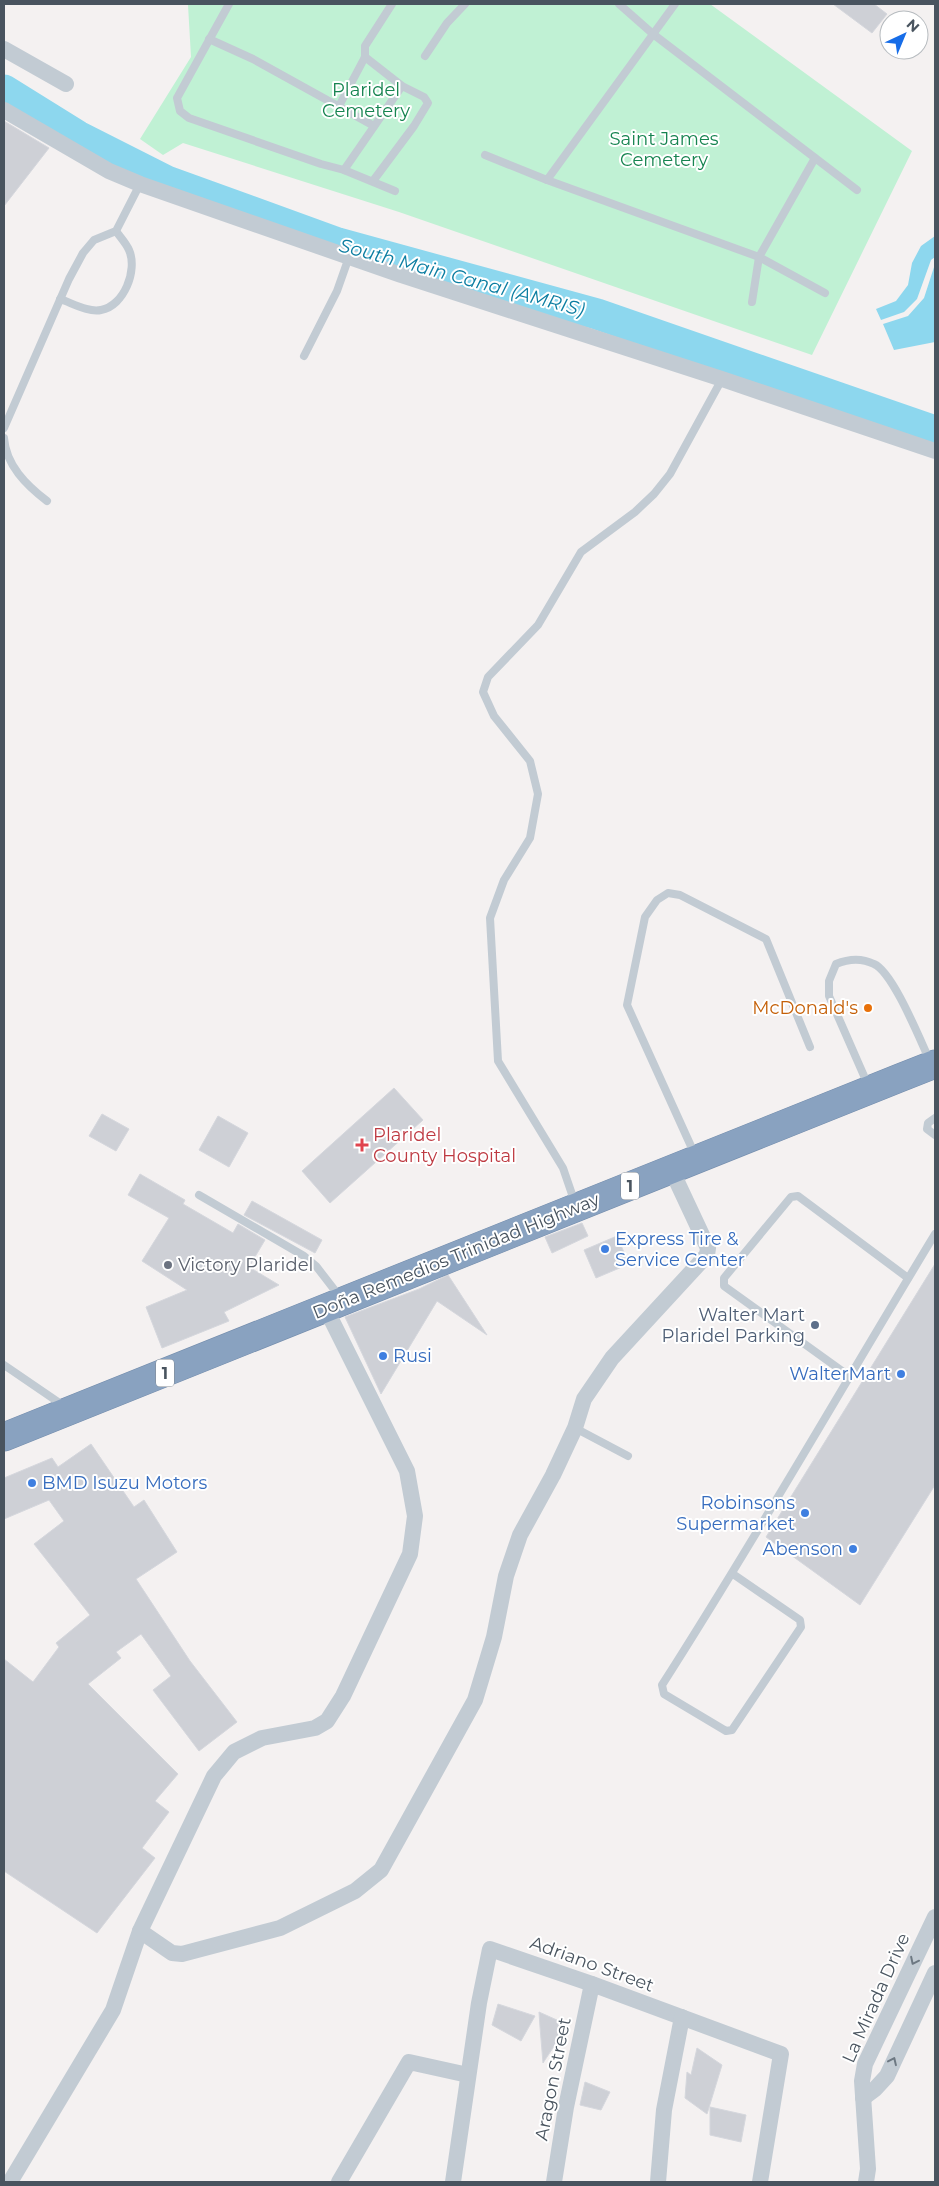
<svg xmlns="http://www.w3.org/2000/svg" width="939" height="2186" viewBox="0 0 939 2186" font-family="Montserrat,sans-serif">
  <style>
    .green { fill: #c0f1d4 }
    .water { fill: #8dd7ee }
    .lines { fill: none; stroke-linecap: round; stroke-linejoin: round }
    .river { stroke: #8dd7ee; stroke-width: 31 }
    .building { fill: #ced0d6; stroke: #d5d7dd }
    .highway-casing { stroke: #748dac; stroke-width: 29 }
    .lane { stroke: #c2cbd3; stroke-width: 8 }
    .street { stroke: #c2cbd3; stroke-width: 16 }
    .highway { stroke: #89a2c0; stroke-width: 28 }
    .oneway { stroke: #6d7882 }
    .food-dot { fill: #e8710a; stroke: #fff; stroke-width: 2 }
    .health-dot { fill: #e0444e; stroke: #fff; stroke-width: 2 }
    .shop-dot { fill: #3f7fe0; stroke: #fff; stroke-width: 2 }
    .worship-dot { fill: #6b7280; stroke: #fff; stroke-width: 2 }
    .service-dot { fill: #5c6f8a; stroke: #fff; stroke-width: 2 }
    .labels { text-anchor: middle; stroke-width: 4; stroke-linejoin: round; paint-order: stroke }
    .shield { fill: #fff; stroke: #80878f; stroke-width: 1 }
    .shield-label { font-size: 16px; font-weight: bold; fill: #49545f }
    .park-label { font-size: 18px; fill: #168450; stroke: #fff }
    .food-label { font-size: 18px; fill: #c56008; stroke: #fff; text-anchor: end }
    .health-label { font-size: 18px; fill: #be3a42; stroke: #fff; text-anchor: start }
    .shop-label { font-size: 18px; fill: #366cbe; stroke: #fff; text-anchor: start }
    .street-label { font-size: 18px; fill: #49545f; stroke: #fff }
    .worship-label { font-size: 18px; fill: #5b616d; stroke: #fff; text-anchor: start }
    .service-label { font-size: 18px; fill: #4e5e75; stroke: #fff; text-anchor: end }
    .water-label { font-size: 19px; font-style: italic; fill: #0b7da1; stroke: #fff }
  </style>
  <rect width="100%" height="100%" fill="#f4f1f1"/>
  <path class="green" d="M186,4H710L912,151L812,355L399,212L183,143L163,155L140,139L191,57L188,5Z"/>
  <g class="water">
    <path d="M935,236V257L931,260L917,299L904,312L881,320L876,309L896,301L908,285L912,263L921,246Z"/>
    <path d="M935,264V342L894,350L883,324L908,316L924,298Z"/>
  </g>
  <g class="lines">
    <path class="river" d="M4,90L78,136L167,181L338,243L597,314L935,431"/>
  </g>
  <g class="building">
    <path d="M833,4H874L887,14L872,33Z"/>
    <path d="M4,121L49,148L4,206Z"/>
    <path d="M394,1088L423,1120L330,1203L302,1171Z"/>
    <path d="M102,1114L129,1129L116,1151L89,1136Z"/>
    <path d="M218,1116L248,1133L229,1167L199,1150Z"/>
    <path d="M140,1174L185,1200L183,1204L233,1233L238,1224L265,1240L249,1267L279,1285L224,1312L229,1321L162,1348L146,1307L187,1290L142,1261L169,1218L128,1195Z"/>
    <path d="M252,1201L322,1240L315,1253L244,1215Z"/>
    <path d="M582,1223L588,1236L552,1253L545,1237Z"/>
    <path d="M617,1236L629,1264L596,1278L584,1250Z"/>
    <path d="M935,1264V1485L860,1605L766,1537Z"/>
    <path d="M448,1275L487,1335L437,1301L381,1394L345,1317L419,1289Z"/>
    <path d="M91,1444L134,1507L144,1500L177,1552L136,1579L190,1661L237,1722L199,1751L153,1690L171,1676L141,1634L116,1652L121,1658L88,1684L178,1774L155,1801L169,1812L142,1848L155,1858L97,1933L4,1871V1659L33,1682L59,1647L56,1643L90,1615L34,1544L64,1521L49,1500L4,1519V1478L52,1458L58,1467Z"/>
    <path d="M498,2004L535,2016L521,2041L492,2025Z"/>
    <path d="M539,2012L568,2025L543,2063L540,2027Z"/>
    <path d="M697,2048L722,2065L707,2114L685,2098L687,2072L691,2075Z"/>
    <path d="M585,2082L610,2092L601,2110L580,2105Z"/>
    <path d="M710,2107L746,2115L741,2142L710,2135Z"/>
  </g>
  <g class="lines">
    <g class="highway-casing">
      <path id="highway" d="M4,1437C315,1313 624,1186 935,1064"/>
    </g>
    <g class="lane">
      <path d="M229,4L177,98L180,111L189,118L321,164L344,170L395,191"/>
      <path d="M619,4L653,34L857,190"/>
      <path d="M209,39L253,59L374,126"/>
      <path d="M425,56L447,23L465,4"/>
      <path d="M365,57L402,86L424,97L428,103L414,126L373,181"/>
      <path d="M339,106L365,57V46L392,4"/>
      <path d="M485,155L547,180L675,4"/>
      <path d="M344,170L402,86"/>
      <path d="M547,180L759,257L825,293"/>
      <path d="M60,299C72,303 89,313 101,310C124,306 138,270 129,250C126,243 120,237 116,231"/>
      <path d="M752,302L759,257L815,158"/>
      <path d="M304,356L337,291L349,257"/>
      <path d="M4,428L69,279L83,253L94,240L116,231L140,184"/>
      <path d="M4,438C6,465 26,485 47,501"/>
      <path d="M868,1085L829,996V981L836,964C848,959 862,958 874,964C893,972 920,1040 930,1061"/>
      <path d="M935,1118L928,1123L927,1129L935,1135"/>
      <path d="M695,1155L627,1005L645,917L657,900L668,893L680,895L766,939L810,1047"/>
      <path d="M199,1195L304,1256L316,1266L340,1297"/>
      <path d="M575,1203L563,1168L498,1061L490,918L504,880L530,838L538,794L530,761L494,716L483,692L488,677L538,625L581,552L635,512L654,494L670,474L722,379"/>
      <path d="M4,1365L64,1406"/>
      <path d="M849,1376L724,1286V1278L791,1197L798,1196L908,1278"/>
      <path d="M575,1428L628,1456"/>
      <path d="M733,1574L800,1620L801,1627L732,1730L726,1731L664,1694L662,1685C757,1537 844,1384 935,1234"/>
    </g>
    <g class="street">
      <path d="M4,49L66,84"/>
      <path d="M4,110L109,171L140,184L401,275L722,379L935,451"/>
      <path d="M140,1931L172,1953L182,1954L280,1928L355,1891L381,1870L475,1700L494,1637L506,1576L520,1535L553,1475L575,1428L584,1399L612,1358L707,1255L708,1248L671,1169"/>
      <path d="M863,2098L875,2089L887,2076L935,1973"/>
      <path d="M10,2182L113,2010L140,1931L214,1776L234,1752L262,1738L315,1728L327,1721L343,1696L410,1554L415,1516L407,1471L326,1309"/>
      <path d="M339,2182L409,2062L468,2075"/>
      <path d="M453,2182L479,2003L490,1949L592,1984L781,2054L760,2182"/>
      <path d="M554,2182L566,2107L592,1984"/>
      <path d="M658,2182L664,2110L682,2017"/>
      <path d="M866,2182L868,2169L862,2081L865,2064L935,1917"/>
    </g>
    <use href="#highway" class="highway"/>
  </g>
  <defs><path id="oneway-chevron" d="M-2-3.5L2.5 0L-2 3.5" fill="none" stroke-width="1.6" stroke-linecap="round" stroke-linejoin="round" transform="scale(1.25)"/></defs>
  <g class="oneway">
    <use href="#oneway-chevron" transform="translate(914 1961) rotate(116)"/>
    <use href="#oneway-chevron" transform="translate(893 2061) rotate(-65)"/>
  </g>
  <circle class="food-dot" cx="868" cy="1008" r="5"/>
  <path class="health-dot" d="M359.5 1137.5h5v5h5v5h-5v5h-5v-5h-5v-5h5z"/>
  <g class="shop-dot">
    <circle cx="605" cy="1249" r="5"/>
    <circle cx="383" cy="1356" r="5"/>
    <circle cx="901" cy="1374" r="5"/>
    <circle cx="32" cy="1483" r="5"/>
    <circle cx="805" cy="1513" r="5"/>
    <circle cx="853" cy="1549" r="5"/>
  </g>
  <circle class="worship-dot" cx="168" cy="1265" r="5"/>
  <circle class="service-dot" cx="815" cy="1325" r="5"/>
  <g class="labels">
    <g class="shield">
      <rect x="621" y="1172.5" width="18" height="27" rx="4"/>
      <rect x="156" y="1359.5" width="18" height="27" rx="4"/>
    </g>
    <g class="shield-label">
      <text x="630" y="1192">1</text>
      <text x="165" y="1379">1</text>
    </g>
    <g class="park-label">
      <text x="366" y="96">Plaridel<tspan x="366" dy="21">Cemetery</tspan></text>
      <text x="664" y="145">Saint James<tspan x="664" dy="21">Cemetery</tspan></text>
    </g>
    <g class="food-label">
      <text x="858" y="1014">McDonald's</text>
    </g>
    <g class="health-label">
      <text x="373" y="1141">Plaridel<tspan x="373" dy="21">County Hospital</tspan></text>
    </g>
    <g class="shop-label">
      <text x="615" y="1245">Express Tire &amp;<tspan x="615" dy="21">Service Center</tspan></text>
      <text x="393" y="1362">Rusi</text>
      <text x="891" y="1380" text-anchor="end">WalterMart</text>
      <text x="42" y="1489">BMD Isuzu Motors</text>
      <text x="795" y="1509" text-anchor="end">Robinsons<tspan x="795" dy="21">Supermarket</tspan></text>
      <text x="843" y="1555" text-anchor="end">Abenson</text>
    </g>
    <g class="street-label">
      <text transform="translate(456 1256) rotate(-22)" y="6">Doña Remedios Trinidad Highway</text>
      <text transform="translate(592 1964) rotate(20)" y="6">Adriano Street</text>
      <text transform="translate(876 1998) rotate(-66)" y="6">La Mirada Drive</text>
      <text transform="translate(553 2079) rotate(-79)" y="6">Aragon Street</text>
    </g>
    <g class="worship-label">
      <text x="178" y="1271">Victory Plaridel</text>
    </g>
    <g class="service-label">
      <text x="805" y="1321">Walter Mart<tspan x="805" dy="21">Plaridel Parking</tspan></text>
    </g>
    <g class="water-label">
      <text transform="translate(462 277) rotate(15)" y="7">South Main Canal (AMRIS)</text>
    </g>
  </g>
  <rect width="939" height="2186" fill="none" stroke="#49545f" stroke-width="10"/>
  <g transform="translate(904 35) rotate(44)"><circle r="24" fill="#ffffff" stroke="#b6bbbf"/>
  <path d="M0-4L9 19L0 12L-9 19Z" fill="#176de8"/>
  <text y="-8" font-size="14" font-weight="bold" text-anchor="middle" fill="#49545f">N</text>
  </g>
</svg>
